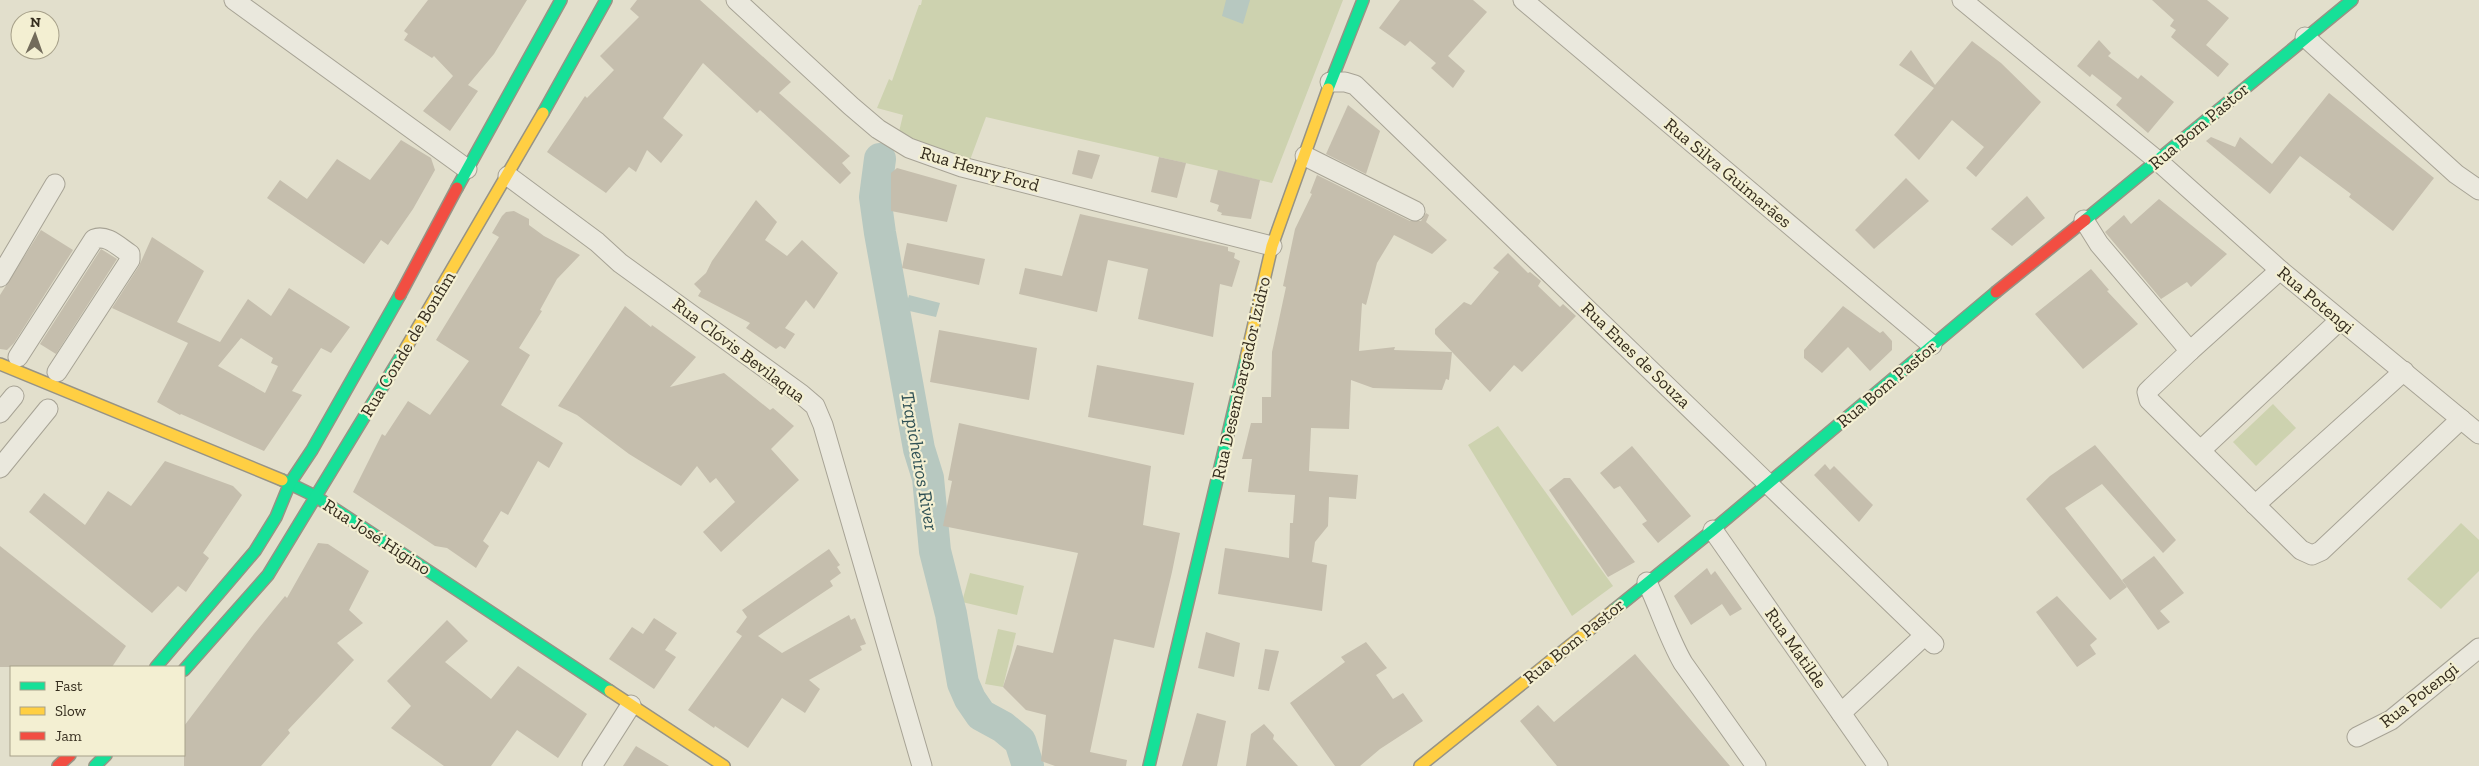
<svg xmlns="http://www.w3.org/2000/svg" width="2479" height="766" viewBox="0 0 2479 766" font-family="'Zilla Slab',serif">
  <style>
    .green { fill: #cdd2af }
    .water { fill: #b7c8c0 }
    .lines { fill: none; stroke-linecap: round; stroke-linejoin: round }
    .river { stroke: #b7c8c0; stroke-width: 32 }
    .building { fill: #c5bead; fill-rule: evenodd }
    .street-casing { stroke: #a7a395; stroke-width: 21 }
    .fast-casing { stroke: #979385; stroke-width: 14 }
    .slow-casing { stroke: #979385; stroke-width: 14 }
    .jam-casing { stroke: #979385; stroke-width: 14 }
    .street { stroke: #eae8dd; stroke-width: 19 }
    .fast { stroke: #16e098; stroke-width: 11 }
    .slow { stroke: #ffcf43; stroke-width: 11 }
    .jam { stroke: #f24e42; stroke-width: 11 }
    .labels { text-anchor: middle; stroke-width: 4.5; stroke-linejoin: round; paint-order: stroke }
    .street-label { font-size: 18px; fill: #352d1e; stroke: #f3efd2 }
    .water-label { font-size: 19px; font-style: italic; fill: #2e5054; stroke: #f3efd2 }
  </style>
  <rect width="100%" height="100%" fill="#e2dfcc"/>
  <g class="green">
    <path d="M922,0H1343L1272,183L986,117L970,160L898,136L903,115L877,108L889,79L892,81L919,5H921Z"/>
    <path d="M2273,404L2296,428L2256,466L2233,442Z"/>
    <path d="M1498,426L1613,586L1572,616L1468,445Z"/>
    <path d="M2461,523L2479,540V571L2441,609L2407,579Z"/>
    <path d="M970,573L1024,586L1017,615L962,602Z"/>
    <path d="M998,629L1016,633L1003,687L985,684Z"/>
  </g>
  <g class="water">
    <path d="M1226,0H1250L1243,24L1222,16Z"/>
    <path d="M909,295L940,303L936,317L905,310Z"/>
  </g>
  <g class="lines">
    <path class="river" d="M880,159L875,197L880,233L919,449L928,478L935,551L951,614L963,683L970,699L981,715L1003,727L1020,741L1028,766"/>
  </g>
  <g class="building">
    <path d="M428,0H527L494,54L468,85L478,91L450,131L423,111L453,76L434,56L432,58L404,40L408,34L404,31Z"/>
    <path d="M637,0H700L791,82L779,93L850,156L842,163L851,173L840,184L760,110L757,113L703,63L663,118L683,135L661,163L647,150L636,172L629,167L606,193L547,152L585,96L587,98L614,70L600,56L639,17L630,9Z"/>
    <path d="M1400,0H1473L1487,12L1448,56L1465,71L1453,88L1431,68L1436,63L1410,41L1405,46L1379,28Z"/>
    <path d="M2152,0H2207L2229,18L2206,45L2229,64L2218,77L2171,37L2176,30L2170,26L2174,20Z"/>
    <path d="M2099,40L2111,53L2108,56L2138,79L2141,75L2174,102L2148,133L2116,105L2122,98L2092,74L2090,77L2077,66Z"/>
    <path d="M1972,41L2001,63L2041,102L1976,177L1966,168L1984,147L1952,120L1919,160L1894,135L1934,88L1899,65L1911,50L1935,85Z"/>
    <path d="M2329,93L2434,178L2393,231L2349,197L2351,194L2300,156L2270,194L2206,141L2211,137L2235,147L2240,137L2272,164Z"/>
    <path d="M1348,105L1380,131L1366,174L1326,154Z"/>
    <path d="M401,140L431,158L435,170L413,209L388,245L381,240L364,264L267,198L280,180L307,199L337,159L370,180Z"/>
    <path d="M1078,150L1100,155L1092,179L1072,174Z"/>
    <path d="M1159,157L1186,163L1177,198L1151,192Z"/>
    <path d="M897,168L957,185L947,222L891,211V173Z"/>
    <path d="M1218,170L1260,180L1251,219L1221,215L1222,213L1217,211L1219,205L1210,202Z"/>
    <path d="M1317,175L1410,221H1421L1426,213L1429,215L1426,222L1447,240L1432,254L1394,235L1377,263L1366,305L1362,303L1359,351L1395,347L1394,350L1452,352L1449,380L1446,379L1442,390L1373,388L1351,380L1349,429L1311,428L1309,471L1358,475L1356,499L1329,497L1328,526L1315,542L1312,562L1327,565L1322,611L1218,594L1225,548L1289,558L1290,523H1293L1295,495L1248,492L1252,459H1242L1251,423H1262V397H1271L1272,352L1286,287L1283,286L1295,229L1312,194L1310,193Z"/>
    <path d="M1906,178L1929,201L1874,249L1855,230Z"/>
    <path d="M2027,196L2045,218L2012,246L1991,229Z"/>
    <path d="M2159,199L2227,254L2191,287L2187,282L2161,299L2105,232L2124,215L2131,224Z"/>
    <path d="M756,200L777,222L765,240L787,256L802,240L838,273L814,309L806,300L785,328L795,334L785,349L780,346L776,349L746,328L750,323L698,296L701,291L694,284L706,273L712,261Z"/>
    <path d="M514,211L529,219V225L544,236L580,255L557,279L540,310L542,311L519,348L530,355L501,405L563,443L549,468L538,461L508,515L501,511L483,541L489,546L476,568L447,548L435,546L353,492L382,434L385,436L408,401L430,415L469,361L436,340L499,237L492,233L502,216L506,212Z"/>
    <path d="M1080,214L1228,247V251L1235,253L1234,258L1240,261L1232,287L1220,284L1213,337L1138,319L1148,269L1108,260L1097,312L1019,294L1025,268L1062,276Z"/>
    <path d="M41,230L73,250L14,343L7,350L0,349V295Z"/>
    <path d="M152,237L204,271L177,322L220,342L248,299L271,316L289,288L350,327L331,353L321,348L292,391L302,395L264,451L181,414L180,415L157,402L188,343L112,308L139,266ZM241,338L273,358L271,363L278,366L265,393L218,366Z"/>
    <path d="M907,243L985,259L979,285L902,268Z"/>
    <path d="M101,249L117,259L56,354L40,344Z"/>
    <path d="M1508,253L1528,273L1530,272L1541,281L1538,286L1560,307L1563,304L1576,316L1522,372L1514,365L1490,392L1435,334V329L1464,302L1471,305L1499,272L1493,268Z"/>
    <path d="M2091,269L2109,290L2107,291L2138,324L2083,369L2035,314Z"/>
    <path d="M625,306L651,327L652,325L696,357L670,387L724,373L770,410L773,408L794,426L771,449L799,480L721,552L703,532L735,502L716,478L710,483L697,466L681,486L629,454L577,415L558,406Z"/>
    <path d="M1843,306L1880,333L1883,331L1892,341V350L1870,371L1848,347L1822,373L1804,358V350Z"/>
    <path d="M939,330L1037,348L1029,400L930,382Z"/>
    <path d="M1097,365L1194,383L1184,435L1088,417Z"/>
    <path d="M959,423L1151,466L1143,525L1180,533L1172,572L1154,648L1114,639L1090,752L1127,760L1126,766H1055L1041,761L1046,715L1026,710L1003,687L1017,645L1053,653L1078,553L943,526L952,481L948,480Z"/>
    <path d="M2095,445L2176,540L2163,553L2102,484L2065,508L2127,587L2110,600L2026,499L2050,476Z"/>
    <path d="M1632,446L1691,516L1658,543L1642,524L1647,521L1620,486L1614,489L1600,473Z"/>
    <path d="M165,461L233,486L242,495L203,553L209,558L186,592L178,586L152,613L29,512L44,493L85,525L108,491L131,506Z"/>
    <path d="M1825,464L1830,470L1834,466L1873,505L1859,522L1814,475Z"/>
    <path d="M1564,478H1570L1635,562L1608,577L1549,490Z"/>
    <path d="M318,543L328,544L369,571L349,610L363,623L337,643L354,660L288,730L290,733L261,766H184V726L254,634L285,596L287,598Z"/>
    <path d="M0,546L126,646L112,667H0Z"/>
    <path d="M829,549L840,565L837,567L841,573L830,581L833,586L758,636L782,653L849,615L851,620L855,618L866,644L860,646L862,650L809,680L820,689L805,713L782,698L748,748L715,726L714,728L688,710L742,636L736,632L747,617L742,610Z"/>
    <path d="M2154,556L2184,593L2160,611L2170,622L2158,630L2122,580Z"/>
    <path d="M1707,568L1711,575L1715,571L1742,609L1730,616L1722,604L1691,625L1674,596Z"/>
    <path d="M2057,596L2097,639L2090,645L2096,654L2077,667L2036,612Z"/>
    <path d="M654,618L677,633L665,650L676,657L654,689L609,659L632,627L643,634Z"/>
    <path d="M447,620L468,641L445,662L491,699L518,666L587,714L558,758L517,730L491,766H444L391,728L411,706L387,681Z"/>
    <path d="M1206,632L1240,643L1234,677L1198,668Z"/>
    <path d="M1366,642L1387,668L1376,675L1393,699L1403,693L1423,721L1380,749L1360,766H1335L1290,703L1345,662L1341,657Z"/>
    <path d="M1265,649L1279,651L1269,691L1258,689Z"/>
    <path d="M1635,654L1730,766H1557L1520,721L1538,705L1554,722Z"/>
    <path d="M1197,713L1226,721L1217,766H1182Z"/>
    <path d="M1264,724L1274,735L1273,739L1298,766H1246L1251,734Z"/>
    <path d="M636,746L669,766H623Z"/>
  </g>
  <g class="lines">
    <g class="street-casing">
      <g id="street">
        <path d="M234,0L467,169"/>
        <path d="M736,0L851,106L878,129L909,148L962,167L1272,246"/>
        <path d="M1523,0L1932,345"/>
        <path d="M1962,0L2158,161L2280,270L2479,434"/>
        <path d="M2305,37L2456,174L2479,190"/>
        <path d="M1330,82H1345L1355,85L1934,644"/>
        <path d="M1305,156L1415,211"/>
        <path d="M508,176L597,242L620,263L801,394L815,406L823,425L922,766"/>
        <path d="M2084,220L2099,244L2190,351L2152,387L2147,392L2149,400L2301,550L2312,555L2321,551L2461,419"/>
        <path d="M0,277L55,184"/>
        <path d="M2190,351L2280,270"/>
        <path d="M18,357L94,239C107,234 119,247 130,254V260L57,372"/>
        <path d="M0,413L14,396"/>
        <path d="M2201,450L2340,320"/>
        <path d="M0,468L48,409"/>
        <path d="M2255,505L2404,371"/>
        <path d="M1713,530L1878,766"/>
        <path d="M1647,582C1660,609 1668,637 1683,663L1756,766"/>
        <path d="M1841,713L1924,636"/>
        <path d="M2357,737L2391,720L2479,648"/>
        <path d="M592,766L631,705"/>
      </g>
    </g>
    <g class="fast-casing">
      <g id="fast">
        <path d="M1328,89L1363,0"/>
        <path d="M543,113L606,0"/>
        <path d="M457,188L561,0"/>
        <path d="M2085,220L2352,0"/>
        <path d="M282,480L315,496L610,691"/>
        <path d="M1614,610L1713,530L1996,292"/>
        <path d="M156,667L255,551L276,517L290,483L312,450L400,295"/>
        <path d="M184,670L268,575L403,353"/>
        <path d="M95,766L106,755"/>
        <path d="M1149,766L1246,358"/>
      </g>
    </g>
    <g class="slow-casing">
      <g id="slow">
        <path d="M403,353L543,113"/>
        <path d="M1246,358L1272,246L1328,89"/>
        <path d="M0,364L282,480"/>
        <path d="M610,691L724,766"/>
        <path d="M1420,766L1614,610"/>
      </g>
    </g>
    <g class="jam-casing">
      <g id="jam">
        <path d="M1996,292L2085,220"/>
        <path d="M400,295L457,188"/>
        <path d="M58,766L70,755"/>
      </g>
    </g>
    <use href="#street" class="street"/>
    <use href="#fast" class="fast"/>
    <use href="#slow" class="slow"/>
    <use href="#jam" class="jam"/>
  </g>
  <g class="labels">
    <g class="street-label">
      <text transform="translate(2199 126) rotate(-40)" y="6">Rua Bom Pastor</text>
      <text transform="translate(980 169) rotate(16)" y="6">Rua Henry Ford</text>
      <text transform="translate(1728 173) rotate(40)" y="6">Rua Silva Guimarães</text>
      <text transform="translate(2316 300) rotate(40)" y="6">Rua Potengi</text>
      <text transform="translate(408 344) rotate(-59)" y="6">Rua Conde de Bonfim</text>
      <text transform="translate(739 350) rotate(37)" y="6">Rua Clóvis Bevilaqua</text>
      <text transform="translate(1636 355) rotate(44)" y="6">Rua Enes de Souza</text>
      <text transform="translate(1241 378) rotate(-77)" y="6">Rua Desembargador Izidro</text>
      <text transform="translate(1887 384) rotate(-40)" y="6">Rua Bom Pastor</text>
      <text transform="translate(377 537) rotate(33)" y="6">Rua José Higino</text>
      <text transform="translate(1574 641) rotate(-39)" y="6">Rua Bom Pastor</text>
      <text transform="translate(1796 648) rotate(55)" y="6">Rua Matilde</text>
      <text transform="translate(2419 695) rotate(-38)" y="6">Rua Potengi</text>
    </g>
    <g class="water-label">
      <text transform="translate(920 461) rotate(80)" y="7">Trapicheiros River</text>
    </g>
  </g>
  <rect x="10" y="666" width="175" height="90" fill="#f3efd2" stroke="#a7a18a"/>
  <rect x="20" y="682" width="25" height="8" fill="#16e098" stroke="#a7a18a"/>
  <text x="55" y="691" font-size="15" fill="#352d1e">Fast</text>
  <rect x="20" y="707" width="25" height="8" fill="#ffcf43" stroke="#a7a18a"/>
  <text x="55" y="716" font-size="15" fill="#352d1e">Slow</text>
  <rect x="20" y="732" width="25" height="8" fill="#f24e42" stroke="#a7a18a"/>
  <text x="55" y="741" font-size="15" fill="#352d1e">Jam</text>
  <g transform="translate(35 35) rotate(2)"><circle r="24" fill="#f3efd2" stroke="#a7a18a"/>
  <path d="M0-4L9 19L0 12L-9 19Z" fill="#726b5b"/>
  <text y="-8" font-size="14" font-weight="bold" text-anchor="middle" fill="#352d1e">N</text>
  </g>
</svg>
